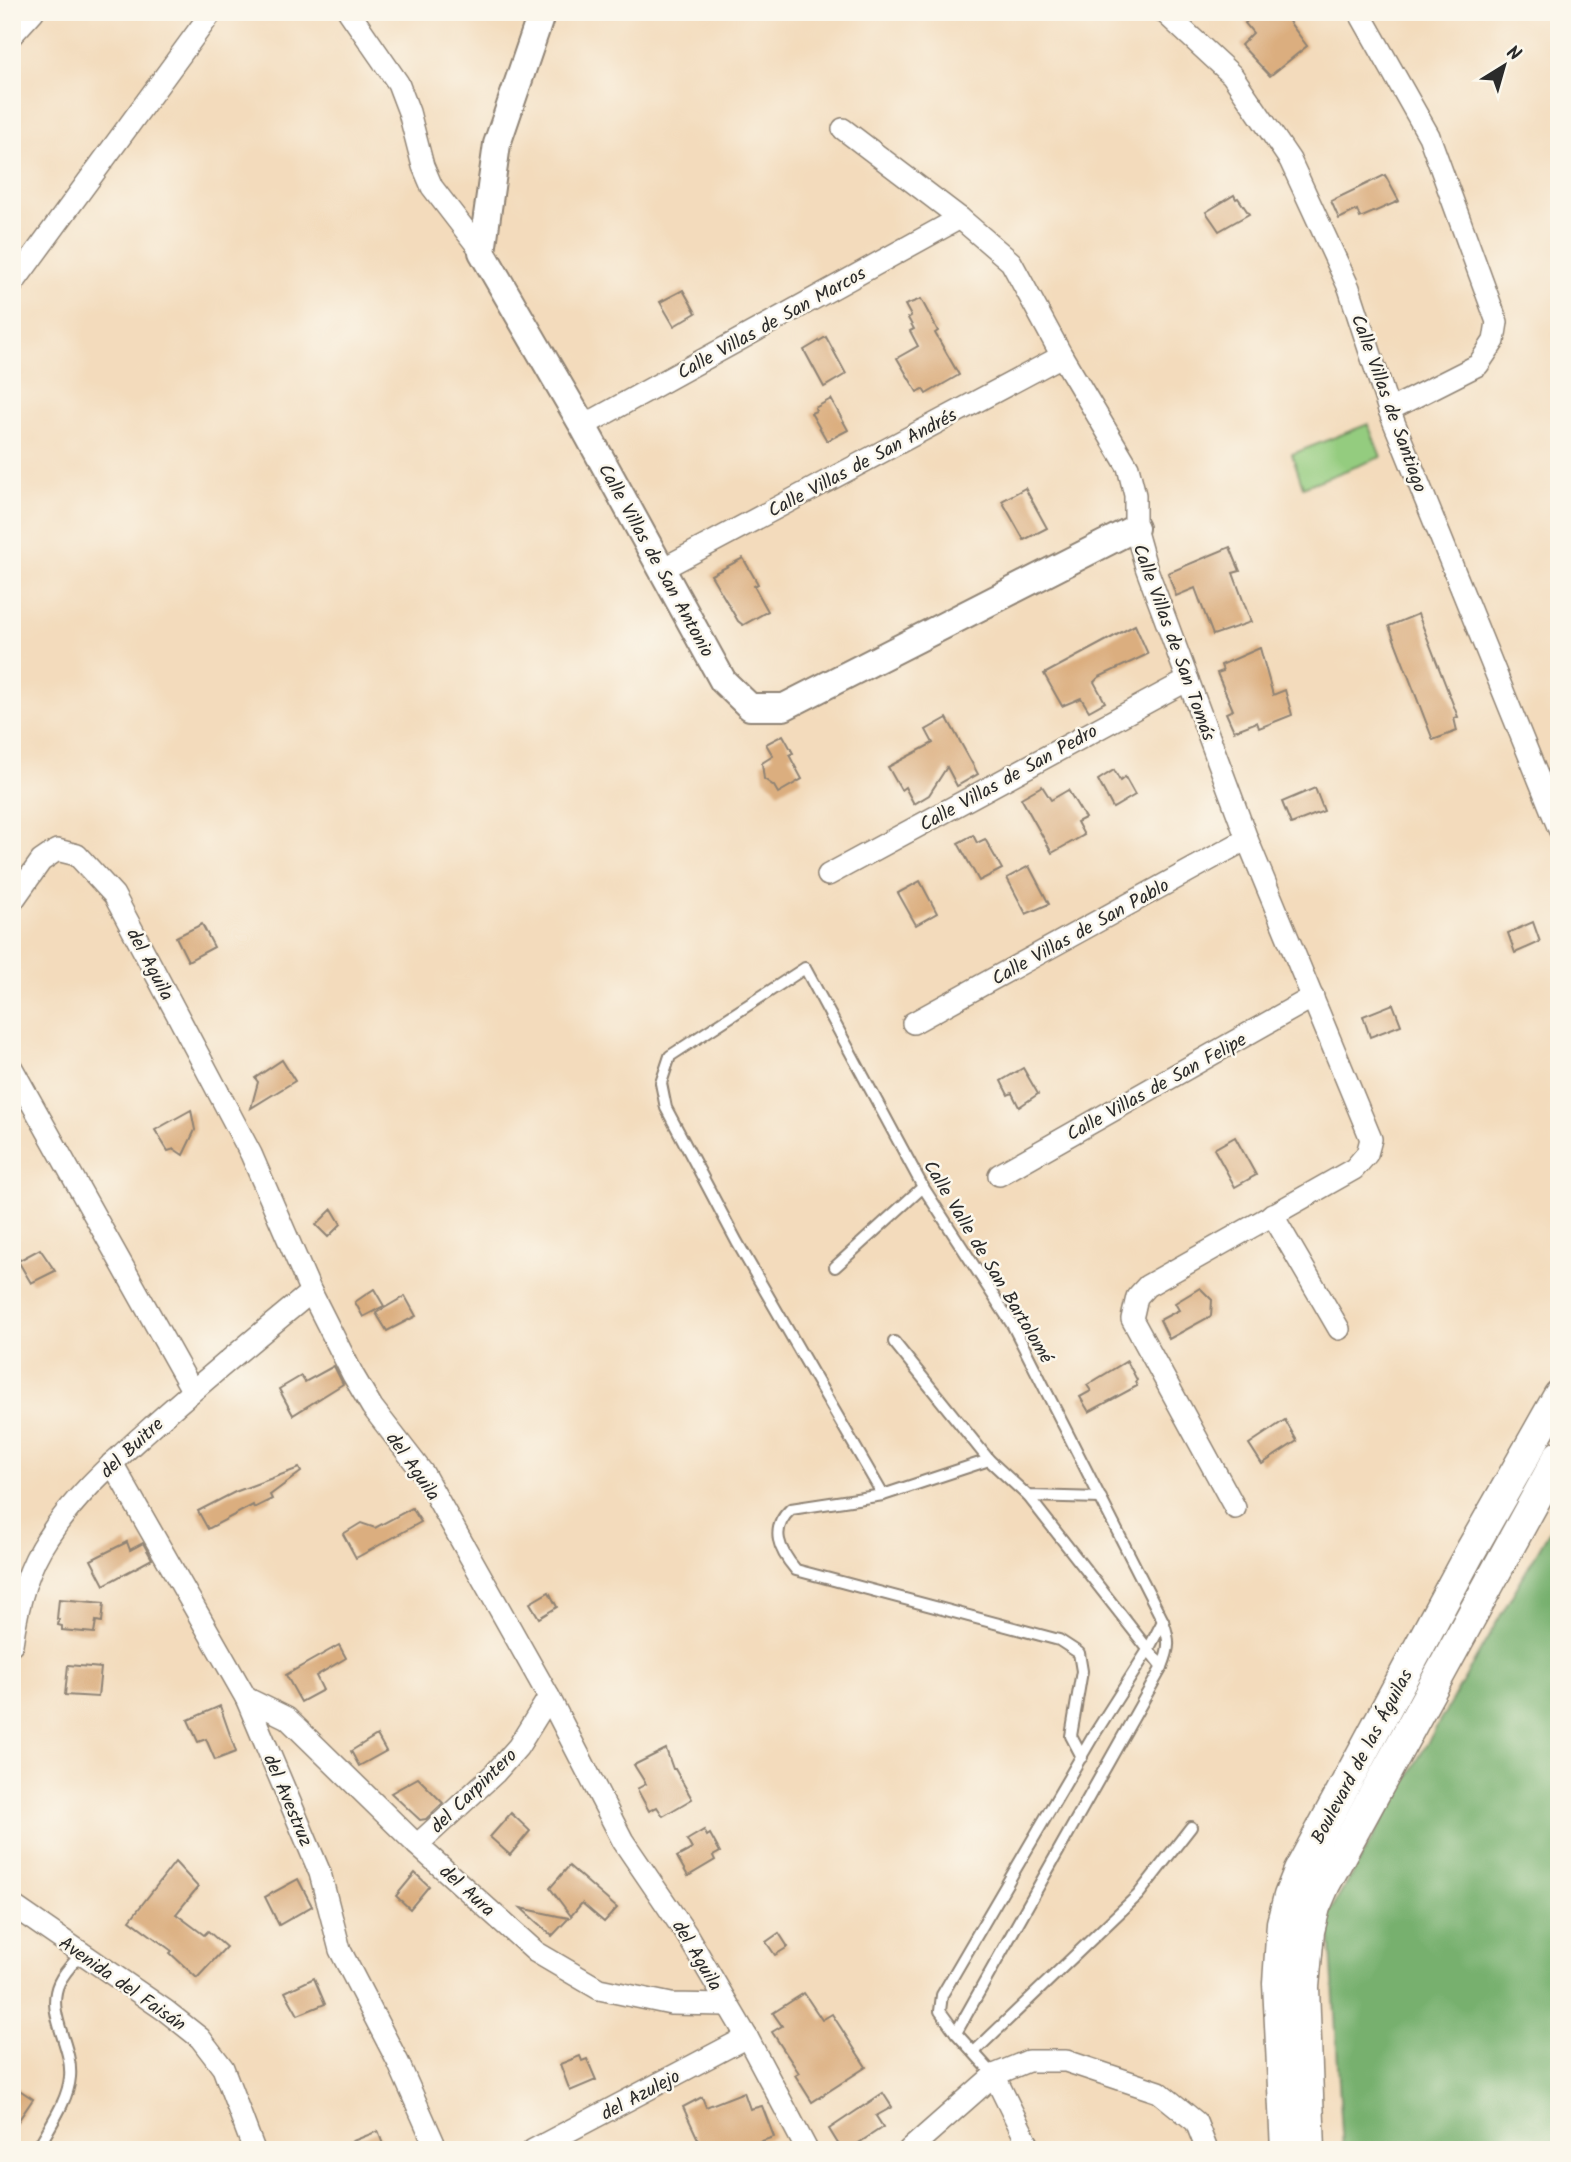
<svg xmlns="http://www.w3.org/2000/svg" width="1571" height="2162" viewBox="0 0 1571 2162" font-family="Kalam,sans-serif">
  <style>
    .green { fill: #94cc7f; stroke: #607c55; stroke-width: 2 }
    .forest { fill: #77b06e; stroke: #516e4c; stroke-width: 2 }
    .building { fill: #dbae7f }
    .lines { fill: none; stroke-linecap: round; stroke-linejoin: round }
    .service-casing { stroke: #8f8374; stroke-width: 14 }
    .minor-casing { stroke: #8f8374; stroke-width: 24 }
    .tertiary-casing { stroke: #8f8374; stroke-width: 30 }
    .secondary-casing { stroke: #8f8374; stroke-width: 33 }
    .service { stroke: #fff; stroke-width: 10 }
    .minor { stroke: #fff; stroke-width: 21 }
    .tertiary { stroke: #fff; stroke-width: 26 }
    .secondary { stroke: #fff; stroke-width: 30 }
    .labels { text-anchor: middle; stroke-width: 5; stroke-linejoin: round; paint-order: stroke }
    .street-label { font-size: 19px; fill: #2b2b2b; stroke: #fbf7ec }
  </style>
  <rect width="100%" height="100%" fill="#fbf7ec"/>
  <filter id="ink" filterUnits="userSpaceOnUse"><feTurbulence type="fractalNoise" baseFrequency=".0143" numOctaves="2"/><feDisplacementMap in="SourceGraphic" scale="14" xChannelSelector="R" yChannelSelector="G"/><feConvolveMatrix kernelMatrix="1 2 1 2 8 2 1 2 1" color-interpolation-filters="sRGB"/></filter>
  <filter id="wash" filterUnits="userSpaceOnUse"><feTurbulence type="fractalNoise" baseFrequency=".00686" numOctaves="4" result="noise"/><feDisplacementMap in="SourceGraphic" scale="28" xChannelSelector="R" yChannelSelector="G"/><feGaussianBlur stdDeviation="1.57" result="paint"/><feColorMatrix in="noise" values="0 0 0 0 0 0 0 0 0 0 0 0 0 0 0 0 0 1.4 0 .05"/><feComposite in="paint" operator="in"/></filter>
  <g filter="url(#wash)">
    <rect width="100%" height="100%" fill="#f3dbbc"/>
    <path class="green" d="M1368,424L1381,457L1303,487L1292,454Z"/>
    <path class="forest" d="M1559,1514V2150H1343L1329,1914Z"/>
    <g id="blocks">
      <g class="building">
        <path d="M1257,12H1282L1307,46L1270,76L1241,45L1253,33L1245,23Z"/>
        <path d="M1385,175L1399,201L1360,218L1357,210L1339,219L1331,201Z"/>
        <path d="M1234,195L1236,199L1238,198L1249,214L1219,231L1206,212Z"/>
        <path d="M683,290L696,313L674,326L660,302Z"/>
        <path d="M921,299L938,331L935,333L959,375L926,394L923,389L917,392L897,358L918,346L910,331L914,329L908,318L911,316L905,305Z"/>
        <path d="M826,337L846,374L824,387L804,350Z"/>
        <path d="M831,399L848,430L827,441L811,413L816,411L815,408Z"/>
        <path d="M1025,488L1047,528L1024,540L1002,501Z"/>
        <path d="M1230,547L1240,571L1233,573L1251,622L1213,635L1195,588L1176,596L1168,573Z"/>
        <path d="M743,558L758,584L754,586L768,611L743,625L738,621L711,575Z"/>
        <path d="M1418,614L1458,717L1454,718L1457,731L1433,740L1389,626Z"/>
        <path d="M1135,625L1148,654L1099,677L1094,682L1105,702L1089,711L1081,698L1062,706L1044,674Z"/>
        <path d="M1260,648L1273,695L1285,690L1292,715L1259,728L1257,722L1234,731L1226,713L1233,710L1217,673L1223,671L1221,665Z"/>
        <path d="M947,718L978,774L957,786L947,767L929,795L914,804L905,787L901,790L888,767L933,743L926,730Z"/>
        <path d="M783,735L793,753L789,755L802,779L778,793L774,786L764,779L762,763L773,756L766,744Z"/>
        <path d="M1114,770L1120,781L1125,777L1135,795L1113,808L1098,780Z"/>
        <path d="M1042,786L1051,800L1068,790L1085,818L1077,822L1084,835L1052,853L1021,798Z"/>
        <path d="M1315,788L1324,811L1291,824L1282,802Z"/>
        <path d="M973,835L977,843L985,839L1002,869L979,881L958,843Z"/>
        <path d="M1029,866L1049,904L1026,914L1007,878Z"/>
        <path d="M920,881L937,913L916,925L898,893Z"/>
        <path d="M1533,922L1540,942L1515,953L1508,933Z"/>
        <path d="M202,924L214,947L188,961L176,937Z"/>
        <path d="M1393,1004L1401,1025L1370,1037L1363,1016Z"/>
        <path d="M282,1060L295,1081L251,1108L258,1082L255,1078Z"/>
        <path d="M1023,1068L1038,1094L1019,1107L1012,1093L1008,1095L1001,1081Z"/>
        <path d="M191,1110L195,1130L183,1155L174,1149L168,1151L155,1130Z"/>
        <path d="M1235,1137L1256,1175L1235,1187L1214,1149Z"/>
        <path d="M332,1209L341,1224L328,1237L316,1225Z"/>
        <path d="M40,1249L55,1271L31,1283L18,1261Z"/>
        <path d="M1200,1288L1212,1300L1211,1316L1169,1339L1160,1320L1179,1310L1175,1303Z"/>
        <path d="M374,1289L384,1306L363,1317L355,1302Z"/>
        <path d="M405,1296L416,1316L387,1331L376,1313Z"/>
        <path d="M1127,1361L1137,1380L1135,1382L1137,1386L1089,1412L1080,1397L1091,1391L1087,1385Z"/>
        <path d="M334,1366L343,1384L293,1415L279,1389L301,1376L305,1382Z"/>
        <path d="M1285,1420L1297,1441L1262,1464L1249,1444Z"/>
        <path d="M299,1468L301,1472L270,1495L272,1499L254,1508L253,1505L208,1529L198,1511L235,1492Z"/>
        <path d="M412,1508L421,1522L356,1558L343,1534L361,1523L375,1528Z"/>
        <path d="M127,1542L130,1550L143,1543L152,1559L104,1585L91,1560Z"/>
        <path d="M549,1592L557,1607L539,1618L530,1603Z"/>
        <path d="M59,1599L104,1603L102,1622L96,1621L94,1633L62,1630V1626L58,1625L59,1619H57Z"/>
        <path d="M339,1645L346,1658L316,1676L323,1690L301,1702L286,1675Z"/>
        <path d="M68,1665L101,1668L98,1697L65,1695Z"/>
        <path d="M220,1706L236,1752L215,1760L206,1739L198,1742L188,1720Z"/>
        <path d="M377,1735L386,1751L359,1766L351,1751Z"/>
        <path d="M666,1749L673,1769H675L692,1799L663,1816L657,1807L649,1811L637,1789L646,1784L634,1765Z"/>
        <path d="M418,1778L443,1803L426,1819L420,1820L391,1793Z"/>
        <path d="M511,1813L530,1831L510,1855L490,1837Z"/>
        <path d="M704,1830L707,1836L710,1834L720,1852L713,1856L715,1860L688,1876L677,1857L692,1849L687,1840Z"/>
        <path d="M175,1862L198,1887L176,1914L204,1935L208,1931L226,1947L197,1978L170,1953L172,1951L130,1920Z"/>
        <path d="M569,1866L617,1908L604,1922L582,1903L571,1916L550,1888Z"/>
        <path d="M415,1873L429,1886L410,1909L396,1896Z"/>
        <path d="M298,1879L312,1906L279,1925L265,1897Z"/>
        <path d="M521,1908L558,1916L569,1918L552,1936Z"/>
        <path d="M779,1933L788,1947L775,1955L766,1942Z"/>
        <path d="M314,1978L325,2004L298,2015L285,1992Z"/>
        <path d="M804,1993L822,2020L832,2014L866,2067L812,2102L795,2075L799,2073L772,2032L782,2026L773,2013Z"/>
        <path d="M580,2056L582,2061L587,2059L596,2080L570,2091L560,2064Z"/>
        <path d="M12,2085L33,2099L12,2130Z"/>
        <path d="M744,2092L750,2109L762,2106L774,2137L753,2144L756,2150H703L683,2107L702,2097L706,2107Z"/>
        <path d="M883,2093L892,2107L876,2116L883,2127L848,2150H842L829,2129Z"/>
        <path d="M378,2131L385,2150H333V2149Z"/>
      </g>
    </g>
  </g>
  <g filter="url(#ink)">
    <use href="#blocks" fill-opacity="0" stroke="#8f8374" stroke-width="2"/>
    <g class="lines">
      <g class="service-casing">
        <g id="service">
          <path d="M835,1267L923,1187"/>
          <path d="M894,1342L989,1460L1028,1496L1101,1498"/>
          <path d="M883,1495L791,1509C769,1529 779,1550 796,1570L1059,1640L1079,1653L1082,1671L1071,1736L1082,1757"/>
          <path d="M1028,1496L1162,1667"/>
          <path d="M956,2033L1162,1667C1170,1647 1170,1641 1163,1621L1013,1326L923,1187L805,968L670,1056L661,1083L666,1108L737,1242L883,1495L989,1460"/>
          <path d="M974,2052L1138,1895L1191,1827"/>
          <path d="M994,2075L956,2033L940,2011L942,1995L1092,1738L1148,1650L1163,1621"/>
          <path d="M37,2150C48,2128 68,2102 70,2077C73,2046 45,2013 59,1983C64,1972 74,1962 82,1953"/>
        </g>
      </g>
      <g class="minor-casing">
        <g id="minor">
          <path d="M349,12L398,83L409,112L423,166L432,187L482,252"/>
          <path d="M1164,12L1232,75L1290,160L1349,288L1389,410L1559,829"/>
          <path d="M1359,12L1429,136L1497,322L1494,341L1478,365L1389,410"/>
          <path d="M12,35L33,12"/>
          <path d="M843,129L960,218L1011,262L1062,356L1128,467L1135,495V528L1146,567L1247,839L1371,1139L1367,1154L1354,1169L1147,1286L1137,1297L1132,1319L1235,1508"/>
          <path d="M12,285L212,12"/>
          <path d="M583,426L960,218"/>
          <path d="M662,569L1062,356"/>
          <path d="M828,875L1188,680"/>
          <path d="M12,902L41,861L57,850L77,855L114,895L251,1154L311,1292L353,1375L372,1407L423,1473L549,1697L623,1841L687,1935L747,2037L807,2150"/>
          <path d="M913,1023L1247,839"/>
          <path d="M12,1068L192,1390"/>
          <path d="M999,1175L1313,997"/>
          <path d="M1272,1214L1339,1329"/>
          <path d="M112,1463L246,1698L320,1873L340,1950L398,2062L437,2150"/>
          <path d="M12,1644C17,1608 26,1570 47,1539C73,1498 109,1466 144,1434C198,1385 254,1339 311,1292"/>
          <path d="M246,1698L287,1718L417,1845L536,1952L599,1989L671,2004L727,2005"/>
          <path d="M417,1845L495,1773L518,1747L549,1697"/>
          <path d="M12,1905L166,2011L200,2038L223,2068L254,2150"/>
          <path d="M994,2075L1031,2150"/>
          <path d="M533,2150L747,2037"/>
          <path d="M909,2150L994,2075L1028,2061H1066L1159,2092L1196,2122L1207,2150"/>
        </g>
      </g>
      <g class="tertiary-casing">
        <path id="tertiary" d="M542,12L497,144L482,252L583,426L723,681L750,707H784L1135,528"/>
      </g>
      <g class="secondary-casing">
        <g id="secondary">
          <path d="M1286,2150L1278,1983L1282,1923L1289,1896L1299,1871L1470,1552L1559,1395"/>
          <path d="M1310,2150L1304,1987L1309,1931L1315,1907L1325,1884L1559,1456"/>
        </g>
      </g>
      <use href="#service" class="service"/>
      <use href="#minor" class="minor"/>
      <use href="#tertiary" class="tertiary"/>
      <use href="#secondary" class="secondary"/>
    </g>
  </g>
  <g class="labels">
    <g class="street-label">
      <text transform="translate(771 322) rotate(-29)" y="7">Calle Villas de San Marcos</text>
      <text transform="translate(1390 403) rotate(70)" y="7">Calle Villas de Santiago</text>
      <text transform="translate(862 462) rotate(-28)" y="7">Calle Villas de San Andrés</text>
      <text transform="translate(657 560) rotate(61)" y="7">Calle Villas de San Antonio</text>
      <text transform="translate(1175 642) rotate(70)" y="7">Calle Villas de San Tomás</text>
      <text transform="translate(1008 777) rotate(-29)" y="7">Calle Villas de San Pedro</text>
      <text transform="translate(1080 931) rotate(-29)" y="7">Calle Villas de San Pablo</text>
      <text transform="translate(151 964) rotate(62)" y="7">del Aguila</text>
      <text transform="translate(1156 1086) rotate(-29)" y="7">Calle Villas de San Felipe</text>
      <text transform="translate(989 1261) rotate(59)" y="7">Calle Valle de San Bartolomé</text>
      <text transform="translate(131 1447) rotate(-43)" y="7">del Buitre</text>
      <text transform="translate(414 1466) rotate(55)" y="7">del Aguila</text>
      <text transform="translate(1361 1756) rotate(-62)" y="7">Boulevard de las Águilas</text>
      <text transform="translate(473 1790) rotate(-44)" y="7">del Carpintero</text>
      <text transform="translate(289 1800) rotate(67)" y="7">del Avestruz</text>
      <text transform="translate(468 1890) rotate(42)" y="7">del Aura</text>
      <text transform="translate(698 1955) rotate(59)" y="7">del Aguila</text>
      <text transform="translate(123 1983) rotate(35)" y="7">Avenida del Faisán</text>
      <text transform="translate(640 2094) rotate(-28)" y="7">del Azulejo</text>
    </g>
  </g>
  <rect width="1571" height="2162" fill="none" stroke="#fbf7ec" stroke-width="42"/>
  <g transform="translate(1504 66) rotate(37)" stroke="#fbf7ec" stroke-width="5" paint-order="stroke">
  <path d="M0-5L12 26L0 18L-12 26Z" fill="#2b2b2b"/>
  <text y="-10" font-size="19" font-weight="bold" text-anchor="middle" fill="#2b2b2b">N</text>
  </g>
</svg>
